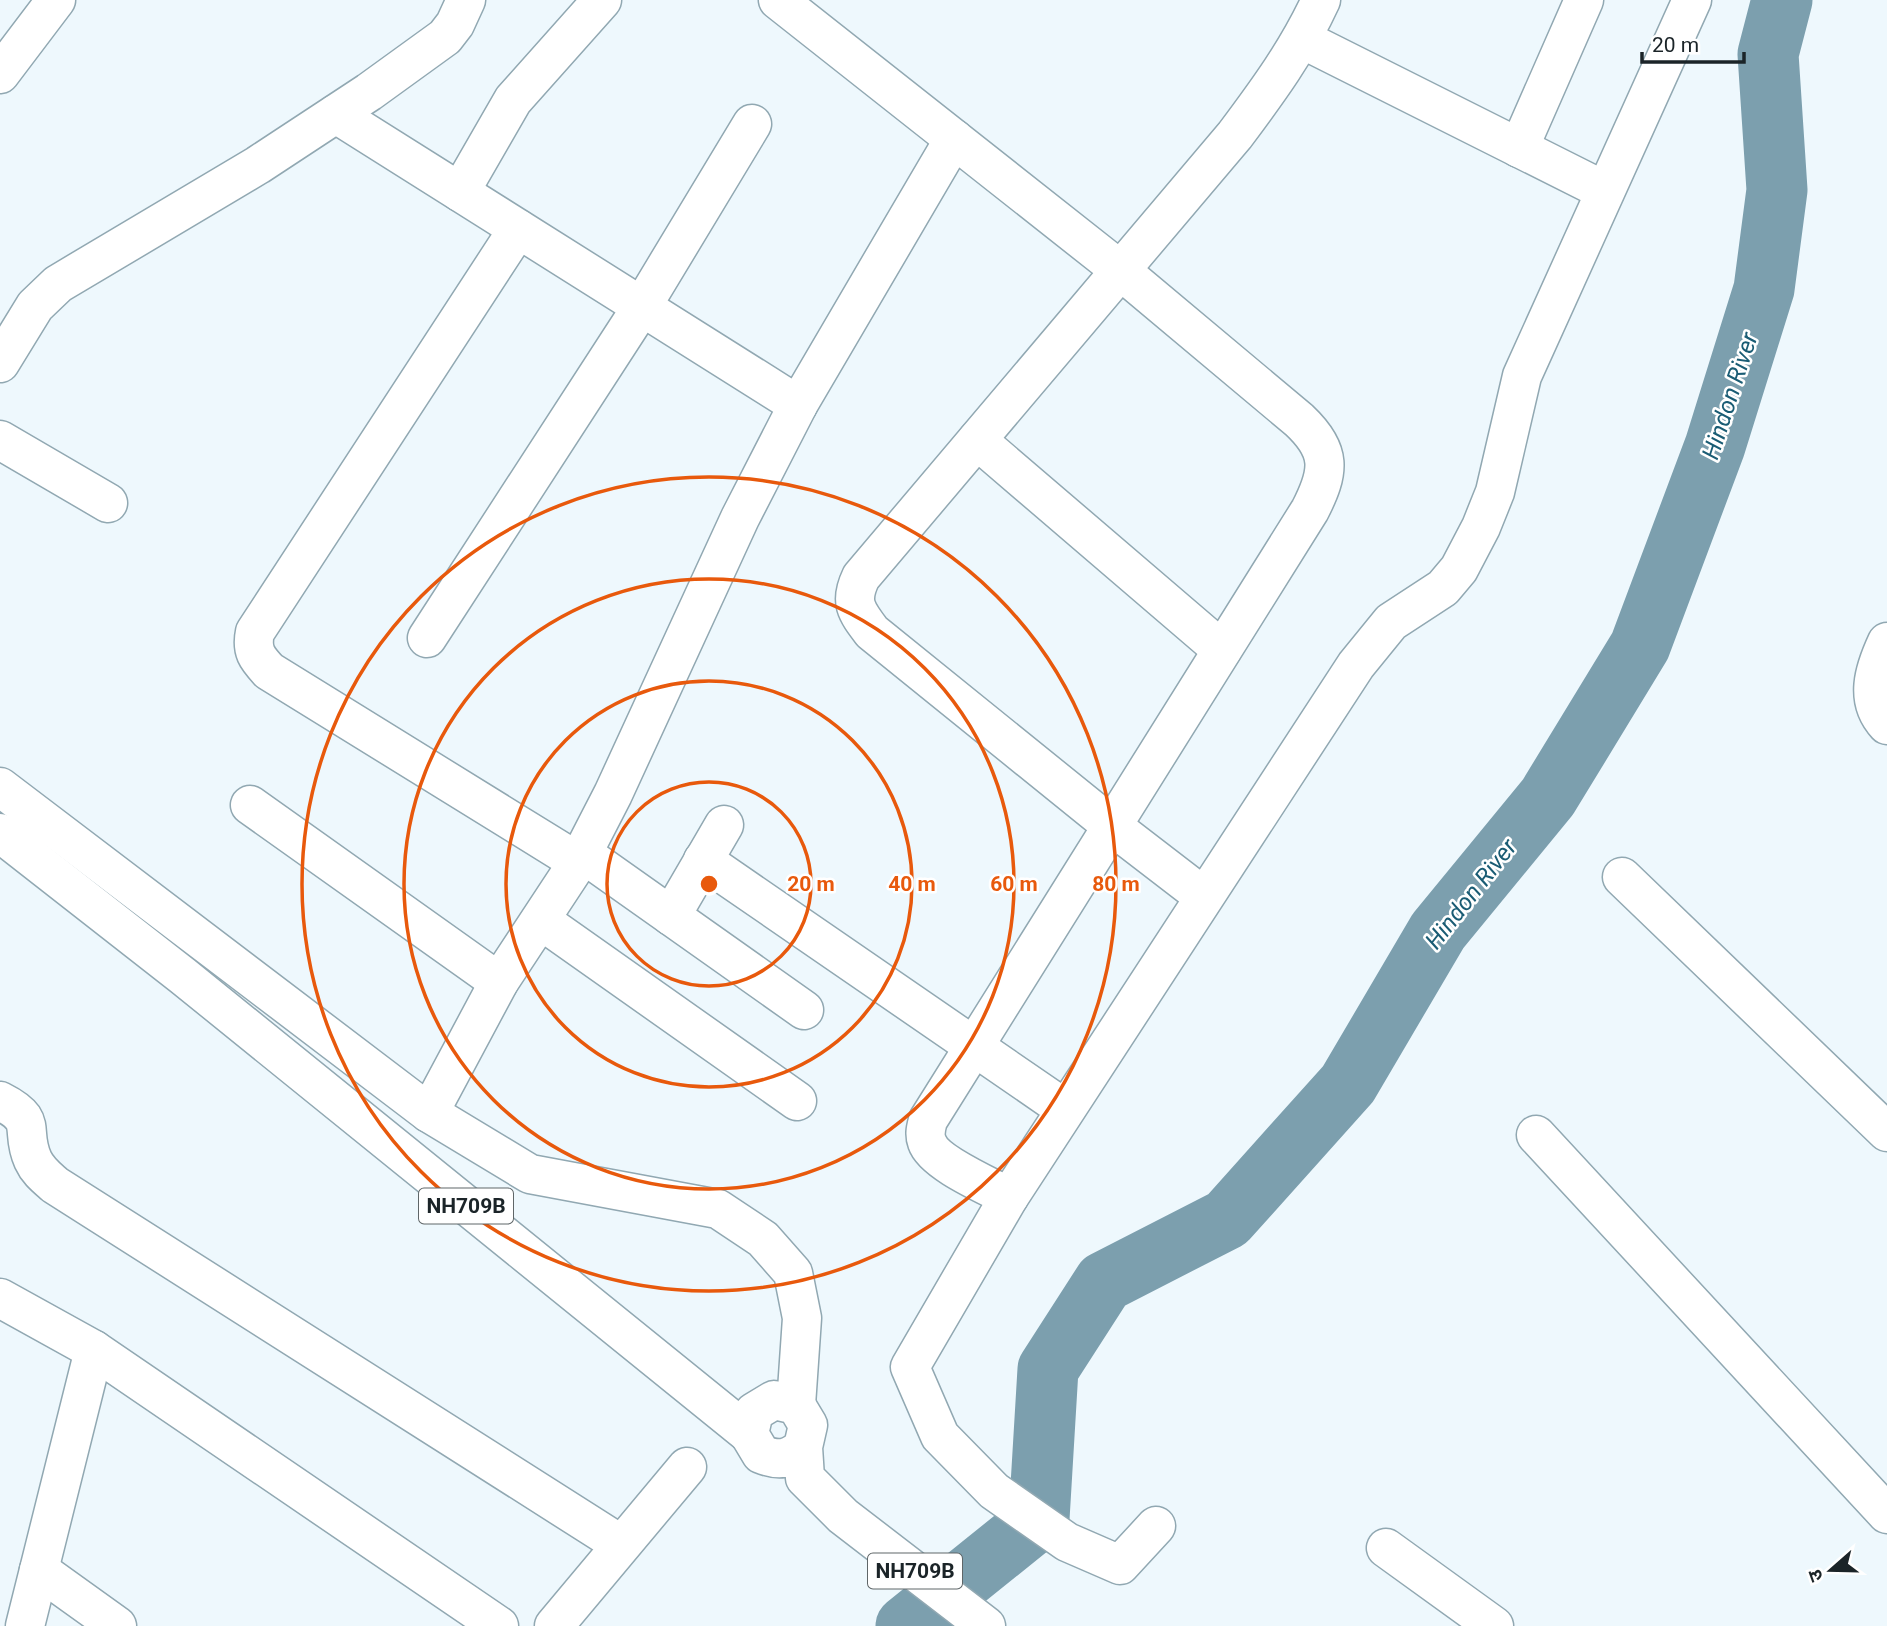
<svg xmlns="http://www.w3.org/2000/svg" width="1887" height="1626" viewBox="0 0 1887 1626" font-family="Roboto,'Noto Sans Devanagari',sans-serif">
  <style>
    .lines { fill: none; stroke-linecap: round; stroke-linejoin: round }
    .river { stroke: #7c9fae; stroke-width: 61 }
    .minor-casing { stroke: #91a8b2; stroke-width: 41 }
    .major-casing { stroke: #91a8b2; stroke-width: 41 }
    .highway-casing { stroke: #91a8b2; stroke-width: 41 }
    .minor { stroke: #fff; stroke-width: 38 }
    .major { stroke: #fff; stroke-width: 38 }
    .highway { stroke: #fff; stroke-width: 38 }
    .ring { fill: none; stroke: #e8590c; stroke-width: 3.5 }
    .labels { text-anchor: middle; stroke-width: 5; stroke-linejoin: round; paint-order: stroke }
    .shield { fill: #fff; stroke: #5f6668; stroke-width: 2 }
    .shield-label { font-size: 21px; font-weight: bold; fill: #1b2428 }
    .water-label { font-size: 24px; font-style: italic; fill: #1a5c74; stroke: #fff }
    .centre { fill: #e8590c; stroke: #fff; stroke-width: 3.5 }
    .ring-label { font-size: 21px; text-anchor: middle; font-weight: bold; fill: #e8590c; stroke: #fff; stroke-width: 5; stroke-linejoin: round; paint-order: stroke }
  </style>
  <rect width="100%" height="100%" fill="#eef8fd"/>
  <g class="lines">
    <path class="river" d="M906,1626L1039,1519L1048,1369L1104,1282L1227,1219L1348,1084L1438,931L1548,797L1640,646L1715,446L1764,289L1777,190L1768,54L1782,0"/>
    <g class="minor-casing">
      <g id="minor">
        <path d="M778,0L1120,270L1299,420C1332,451 1330,471 1310,510L928,1120C926,1128 924,1134 927,1142C934,1163 989,1186 1009,1197"/>
        <path d="M1302,39L1605,191"/>
        <path d="M336,114L798,405"/>
        <path d="M1519,148L1584,0"/>
        <path d="M460,192L513,100L602,0"/>
        <path d="M518,229L255,632C251,651 257,658 269,671L578,862"/>
        <path d="M0,363L35,306L58,284L258,165L369,92L445,37L455,24L466,0"/>
        <path d="M0,440L108,503"/>
        <path d="M977,440L1222,650"/>
        <path d="M427,638L641,308L752,124"/>
        <path d="M1887,642C1874,670 1864,700 1887,725"/>
        <path d="M250,805L499,982"/>
        <path d="M582,853L804,1010"/>
        <path d="M703,860L1065,1109"/>
        <path d="M1622,877L1887,1132"/>
        <path d="M1203,896L1112,826L872,632C856,611 849,602 861,577L1235,135C1268,91 1298,50 1321,0"/>
        <path d="M671,916L724,825"/>
        <path d="M542,921L797,1101"/>
        <path d="M0,1101C40,1121 19,1129 33,1160C38,1171 46,1177 55,1185L620,1544"/>
        <path d="M429,1113L499,982L578,862L613,794L740,518L798,405L954,139"/>
        <path d="M1536,1135L1887,1514"/>
        <path d="M0,1298L94,1350L499,1626"/>
        <path d="M1156,1526L1120,1565L1067,1542L994,1491L940,1436L910,1367L1009,1197L1356,665L1391,622L1443,588L1459,569L1481,527L1495,492L1522,376L1692,0"/>
        <path d="M1386,1548L1494,1626"/>
        <path d="M39,1570L117,1626"/>
        <path d="M25,1626L94,1350"/>
        <path d="M554,1626L687,1467"/>
      </g>
    </g>
    <g class="major-casing">
      <g id="major">
        <path d="M0,74L56,0"/>
        <path d="M0,787L429,1113L530,1174L718,1209L763,1239L793,1273L802,1318L796,1405"/>
      </g>
    </g>
    <g class="highway-casing">
      <g id="highway">
        <path d="M0,833L183,976L749,1434"/>
        <path d="M803,1447C789,1460 778,1461 761,1454L749,1434L754,1412L774,1400L796,1405L808,1425L803,1447L805,1478L843,1516L986,1626"/>
      </g>
    </g>
    <use href="#minor" class="minor"/>
    <use href="#major" class="major"/>
    <use href="#highway" class="highway"/>
  </g>
  <g class="ring">
    <circle cx="709" cy="884" r="102"/>
    <circle cx="709" cy="884" r="203"/>
    <circle cx="709" cy="884" r="305"/>
    <circle cx="709" cy="884" r="407"/>
  </g>
  <g class="labels">
    <g class="shield">
      <rect x="419" y="1188.5" width="94" height="35" rx="5"/>
      <rect x="868" y="1553.5" width="94" height="35" rx="5"/>
    </g>
    <g class="shield-label">
      <text x="466" y="1213">NH709B</text>
      <text x="915" y="1578">NH709B</text>
    </g>
    <g class="water-label">
      <text transform="translate(1730 396) rotate(-72)" y="8">Hindon River</text>
      <text transform="translate(1471 894) rotate(-52)" y="8">Hindon River</text>
    </g>
  </g>
  <circle cx="709" cy="884" r="10" class="centre"/>
  <g class="ring-label">
    <text x="811" y="891">20 m</text>
    <text x="912" y="891">40 m</text>
    <text x="1014" y="891">60 m</text>
    <text x="1116" y="891">80 m</text>
  </g>
  <g transform="translate(1831 1570) rotate(250)" stroke="#ffffff" stroke-width="5" paint-order="stroke">
  <path d="M0-5L12 26L0 18L-12 26Z" fill="#1b2428"/>
  <text y="-10" font-size="19" font-weight="bold" text-anchor="middle" fill="#1b2428">उ</text>
  </g>
  <path d="M1642 52v10h102v-10" fill="none" stroke="#1b2428" stroke-width="3.5"/>
  <text x="1652" y="52" font-size="21" fill="#1b2428" stroke="#ffffff" stroke-width="5" paint-order="stroke">20 m</text>
</svg>
